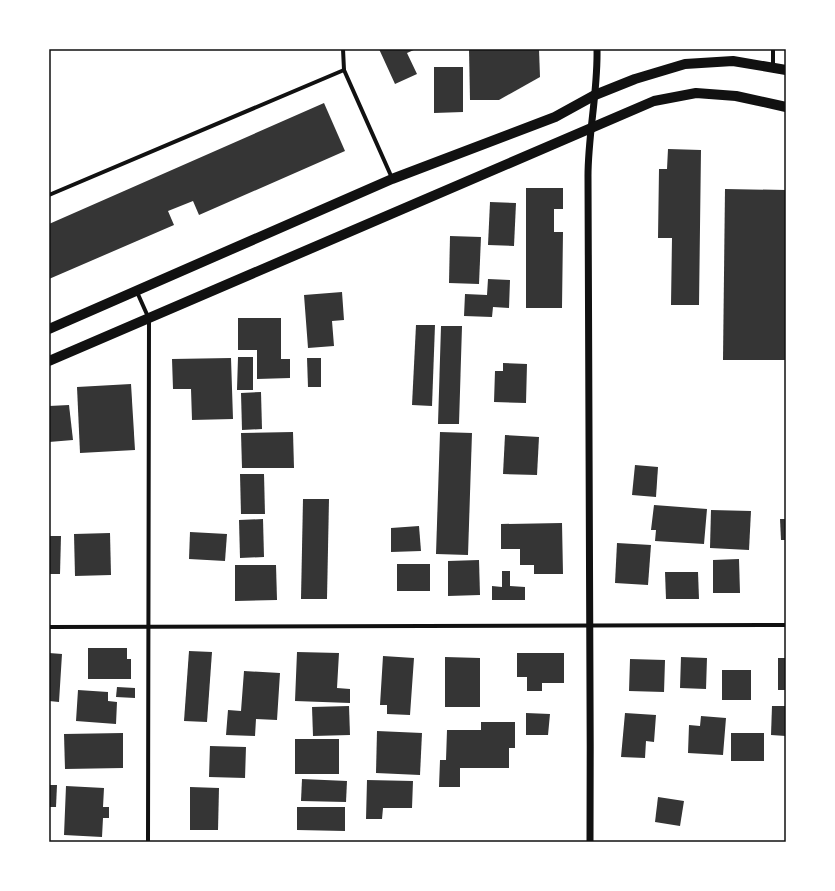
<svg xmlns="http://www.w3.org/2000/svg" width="835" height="891" viewBox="0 0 835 891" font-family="Rubik,sans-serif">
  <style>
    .building { fill: #353535 }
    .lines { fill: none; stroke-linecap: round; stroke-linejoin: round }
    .minor { stroke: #111; stroke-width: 4 }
    .tertiary { stroke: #111; stroke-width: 7 }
    .primary { stroke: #111; stroke-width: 10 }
    .neatline { fill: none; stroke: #111; stroke-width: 1.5 }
  </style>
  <rect width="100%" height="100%" fill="#fff"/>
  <g class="building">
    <path d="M379,49H416L407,53L417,74L395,84Z"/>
    <path d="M469,49H539L540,77L499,100H470Z"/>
    <path d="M434,67H463V112L434,113Z"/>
    <path d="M324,103L345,151L199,215L193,201L168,211L174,225L49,279V224Z"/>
    <path d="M668,149L701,150L699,305H671L672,238H658L659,169H667Z"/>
    <path d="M526,188H563V209H554V232H563L562,308H526Z"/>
    <path d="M725,189L786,190L785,360H723Z"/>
    <path d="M490,202L516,203L514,246L488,245Z"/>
    <path d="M450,236L481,237L479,284L449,283Z"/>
    <path d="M488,279L510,280L509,308L493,307L492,317L464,316L465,294L487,295Z"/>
    <path d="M342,292L344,320L332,321L334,346L308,348L304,295Z"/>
    <path d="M238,318H281V359H290V378L257,379V350H238Z"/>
    <path d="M416,325H435L432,406L412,405Z"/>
    <path d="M441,326H462L459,424H438Z"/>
    <path d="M238,357H253V390H237Z"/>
    <path d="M231,358L233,419L192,420L191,389H173L172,359Z"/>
    <path d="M307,358H321V387H308Z"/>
    <path d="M503,363L527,364L526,403L494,402L495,371H503Z"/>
    <path d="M131,384L135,450L80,453L77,387Z"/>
    <path d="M261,392L262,429L242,430L241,393Z"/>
    <path d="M69,405L73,440L49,442V406Z"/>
    <path d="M293,432L294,468H242L241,433Z"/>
    <path d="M440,432L472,433L468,555L436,554Z"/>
    <path d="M505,435L539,437L537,475L503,474Z"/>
    <path d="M635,465L658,467L656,497L632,495Z"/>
    <path d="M240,474H264L265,514H241Z"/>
    <path d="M303,499H329L327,599H301Z"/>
    <path d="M654,505L707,509L704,544L655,541L656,530H651Z"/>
    <path d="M711,510L751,511L749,550L710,548Z"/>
    <path d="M263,519L264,557L240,558L239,520Z"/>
    <path d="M780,519H786V540H781Z"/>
    <path d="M562,523L563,574H534V565H520V549H501V524Z"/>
    <path d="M419,526L421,551L391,552V528Z"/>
    <path d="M190,532L227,534L225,561L189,559Z"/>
    <path d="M110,533L111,575L75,576L74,534Z"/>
    <path d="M49,536H61L60,574H49Z"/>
    <path d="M617,543L651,545L648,585L615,583Z"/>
    <path d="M739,559L740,593H713V560Z"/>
    <path d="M479,560L480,595L448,596V561Z"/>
    <rect x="397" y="564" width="33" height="27"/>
    <path d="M235,565H276L277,600L235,601Z"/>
    <path d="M502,571H510V586L525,587V600H492V586L502,587Z"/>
    <path d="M665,572H698L699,599H666Z"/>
    <path d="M88,648H127V659H131V679H88Z"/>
    <path d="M189,651L212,652L207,722L184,721Z"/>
    <path d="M297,652L339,653L337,688L350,689V703L295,701Z"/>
    <path d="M49,653L62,654L59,702L49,701Z"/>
    <path d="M517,653H564V683H542V691H527V677H517Z"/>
    <path d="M383,656L414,658L410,715L387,714V705H380Z"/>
    <path d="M445,657L480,658V707H445Z"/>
    <path d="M681,657L707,658L706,689L680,688Z"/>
    <rect x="778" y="658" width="8" height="32"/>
    <path d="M630,659L665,660L664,692L629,691Z"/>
    <rect x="722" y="670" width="29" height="30"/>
    <path d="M244,671L280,673L277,720L256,719L255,736L226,735L228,710L241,711Z"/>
    <path d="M117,687L135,688V698L116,697Z"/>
    <path d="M78,690L108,692V701L117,702L116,724L76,721Z"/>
    <path d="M349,706L350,735L313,736L312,707Z"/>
    <path d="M772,706H786V736L771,735Z"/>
    <path d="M526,713L550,714L548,735H526Z"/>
    <path d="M625,713L656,715L654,742L646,741L645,758L621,757Z"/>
    <path d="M701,716L726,718L723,755L688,753L689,725L700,726Z"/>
    <path d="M481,722H515V748H509V768H460V787H439L440,760H446L447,730H481Z"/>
    <path d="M377,731L422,733L420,775L376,773Z"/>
    <path d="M123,733V768L65,769L64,734Z"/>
    <rect x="731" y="733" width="33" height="28"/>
    <rect x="295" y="739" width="44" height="35"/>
    <path d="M210,746L246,747L245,778L209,777Z"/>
    <path d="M302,779L347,781L346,802L301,801Z"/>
    <path d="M367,780L413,781L412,808H383L382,819H366Z"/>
    <path d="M49,785H57L56,807H49Z"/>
    <path d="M66,786L104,788L103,807H109V818H103L102,837L64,835Z"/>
    <path d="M190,787L219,788L218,830H190Z"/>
    <path d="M658,797L684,801L680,826L655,822Z"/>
    <path d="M297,807H345V831L297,830Z"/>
  </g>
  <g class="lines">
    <g class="minor">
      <path d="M343,49L344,70L392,178"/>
      <path d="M773,49V67"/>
      <path d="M49,195L344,70"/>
      <path d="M137,292L149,319L148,842"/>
      <path d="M49,627L786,625"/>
    </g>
    <path class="tertiary" d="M590,842C591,620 588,398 588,176C588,134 598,92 597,49"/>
    <g class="primary">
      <path d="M49,329L392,179L555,117L595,95L635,79L685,64L733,61L786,70"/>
      <path d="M49,361L654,101L696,93L736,96L786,107"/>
    </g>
  </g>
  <rect width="835" height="891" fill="none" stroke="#ffffff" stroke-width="100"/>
  <rect x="50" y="50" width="735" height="791" class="neatline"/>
</svg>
